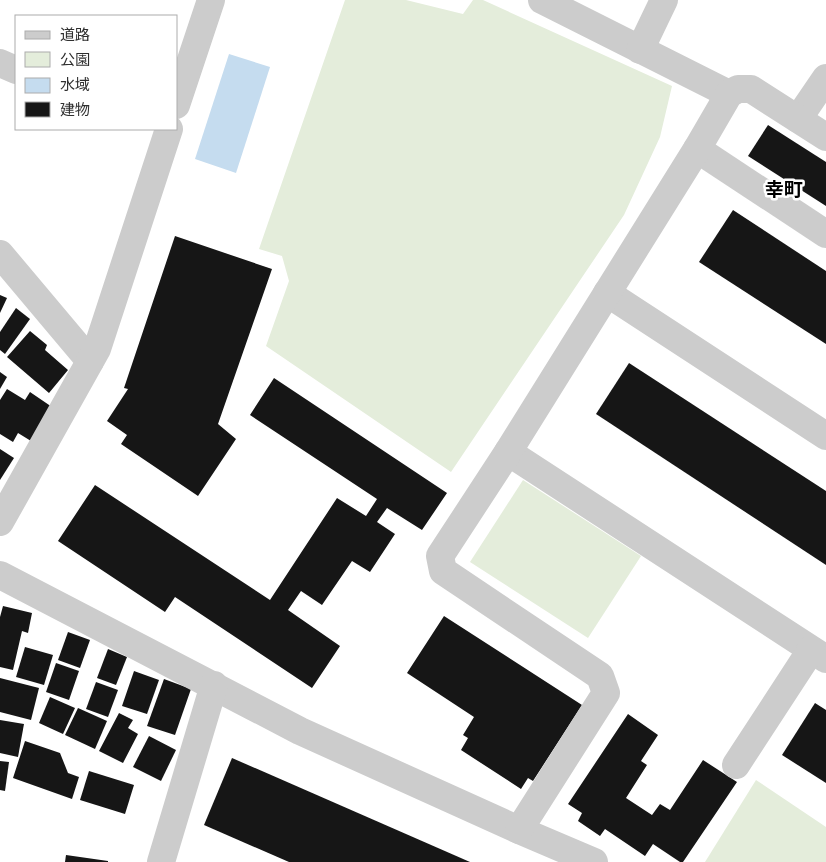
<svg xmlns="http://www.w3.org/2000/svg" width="826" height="862" viewBox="0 0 826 862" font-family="Signika,'Noto Sans JP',sans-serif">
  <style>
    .green { fill: #e4eddb }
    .water { fill: #c5dcef }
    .building { fill: #161616 }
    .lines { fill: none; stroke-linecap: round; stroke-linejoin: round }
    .minor { stroke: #ccc; stroke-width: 28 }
    .labels { text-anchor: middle; stroke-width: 5; stroke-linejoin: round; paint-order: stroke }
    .neighbourhood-label { font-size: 19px; font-weight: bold; fill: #000; stroke: #fff }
  </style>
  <rect width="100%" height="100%" fill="#fff"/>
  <g class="green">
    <path d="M345,0H406L463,14L473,0H483L672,86L660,137L624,215L451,472L266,346L289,281L282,256L259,249Z"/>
    <path d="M523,480L641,556L588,638L470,562Z"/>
    <path d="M756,780L826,827V862H705Z"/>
  </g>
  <path class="water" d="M229,54L270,67L236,173L195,159Z"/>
  <g class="building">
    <path d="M768,125L826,162V206L748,156Z"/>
    <path d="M733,210L826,271V344L699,262Z"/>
    <path d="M175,236L272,269L218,424L236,439L198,496L121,444L127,435L107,421L128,389L124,388Z"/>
    <path d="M0,295L7,298L0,313Z"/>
    <path d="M16,308L30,319L5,354L0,350V332Z"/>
    <path d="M30,331L47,345L45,350L68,370L49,393L7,357Z"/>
    <path d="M629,363L826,491V565L596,414Z"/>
    <path d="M0,372L7,377L0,389Z"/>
    <path d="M274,378L447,493L422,530L387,508L377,522L395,534L370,572L352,561L322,605L301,591L288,610L340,646L312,688L175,597L165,612L58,541L95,485L270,600L337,498L366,516L377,499L250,415Z"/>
    <path d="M7,389L25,400L30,392L52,407L31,441L18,433L13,442L0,434V400Z"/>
    <path d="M0,449L14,458L0,480Z"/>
    <path d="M3,606L32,613L28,633L22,631L13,670L0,667V617Z"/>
    <path d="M444,616L582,705L533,781L528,778L521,789L461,750L468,738L463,735L474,717L407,673Z"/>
    <path d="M68,632L90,640L80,668L58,660Z"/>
    <path d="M25,647L53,655L44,685L16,677Z"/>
    <path d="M108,649L127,657L116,685L97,678Z"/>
    <path d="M56,663L79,671L69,700L46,692Z"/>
    <path d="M134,671L159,680L147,714L122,706Z"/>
    <path d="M0,678L39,688L31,720L0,712Z"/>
    <path d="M164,679L191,689L175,735L147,726Z"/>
    <path d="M96,682L118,690L108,717L86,709Z"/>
    <path d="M50,697L75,708L63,734L39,723Z"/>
    <path d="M815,703L826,710V783L782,755Z"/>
    <path d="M78,708L107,721L95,749L65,735Z"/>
    <path d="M119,713L133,720L128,728L138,734L123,763L99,751Z"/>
    <path d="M628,714L658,735L641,761L647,765L626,798L652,815L660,804L670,810L703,760L737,782L683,862H680L653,844L645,856L605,829L600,836L578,821L582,813L568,804Z"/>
    <path d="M0,720L24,724L18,757L0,753Z"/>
    <path d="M149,736L176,750L161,781L133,767Z"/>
    <path d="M25,741L60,753L68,773L79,777L72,799L13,778Z"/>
    <path d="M232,758L470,862H289L204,825Z"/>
    <path d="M0,761L9,762L5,791L0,790Z"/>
    <path d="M89,771L134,785L125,814L80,800Z"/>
    <path d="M66,855L108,861V862H65Z"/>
  </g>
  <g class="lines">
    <g class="minor">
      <path d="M542,0L729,94"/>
      <path d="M640,50L664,0"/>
      <path d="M0,63L16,70"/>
      <path d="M176,105L211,0"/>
      <path d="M798,119L826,78"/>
      <path d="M697,149L826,234"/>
      <path d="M0,254L90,361"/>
      <path d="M607,293L826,436"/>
      <path d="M508,452L826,659"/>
      <path d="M0,522L97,349L169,129"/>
      <path d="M0,575L300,731L519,830L594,862"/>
      <path d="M736,765L811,650"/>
      <path d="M519,830L606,693L600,676L443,571L440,556L508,452L697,149L729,94L738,89H751L826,137"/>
      <path d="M161,862L214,685"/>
    </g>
  </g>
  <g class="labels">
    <g class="neighbourhood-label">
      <text x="784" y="196">幸町</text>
    </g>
  </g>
  <rect x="15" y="15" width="162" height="115" fill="#ffffff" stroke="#acacac"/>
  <rect x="25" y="31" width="25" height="8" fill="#cccccc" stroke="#acacac"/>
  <text x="60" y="40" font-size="15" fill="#2f2f2f">道路</text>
  <rect x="25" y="52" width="25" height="15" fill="#e4eddb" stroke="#acacac"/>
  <text x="60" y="65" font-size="15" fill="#2f2f2f">公園</text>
  <rect x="25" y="78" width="25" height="15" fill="#c5dcef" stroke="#acacac"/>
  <text x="60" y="90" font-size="15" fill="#2f2f2f">水域</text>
  <rect x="25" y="102" width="25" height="15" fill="#161616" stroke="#acacac"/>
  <text x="60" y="115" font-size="15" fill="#2f2f2f">建物</text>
</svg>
